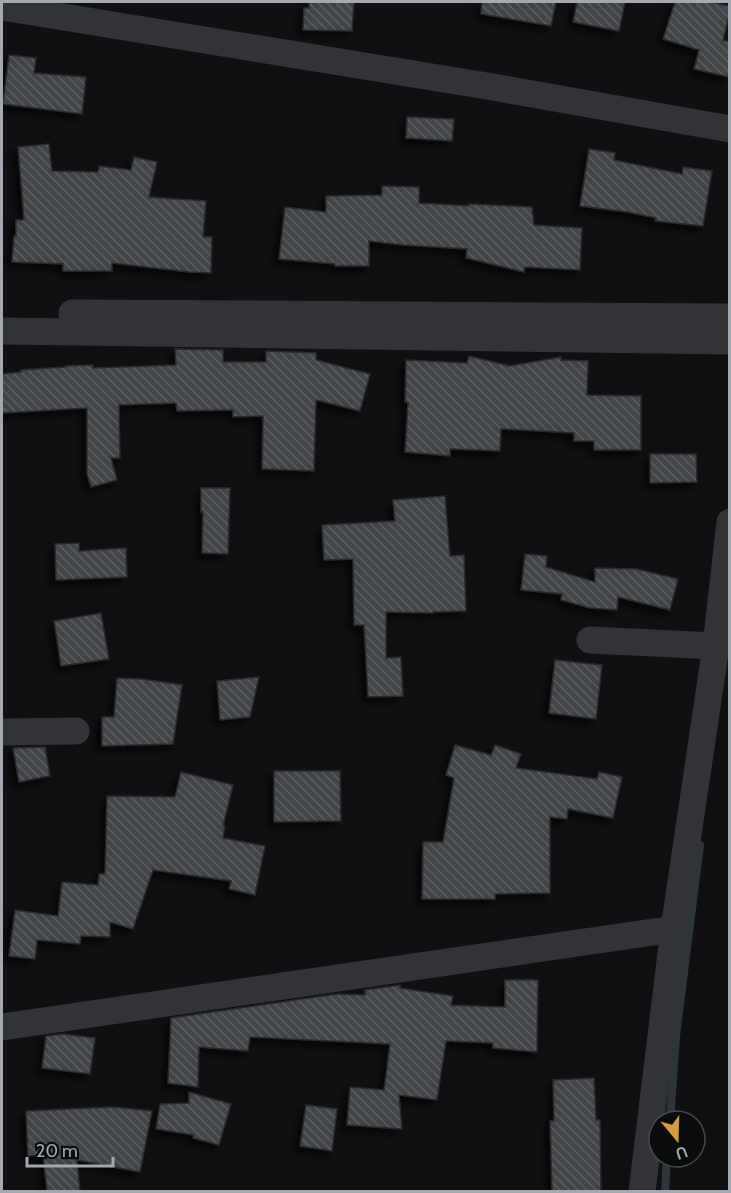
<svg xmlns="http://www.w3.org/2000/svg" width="731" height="1193" viewBox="0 0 731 1193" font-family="Cabin,sans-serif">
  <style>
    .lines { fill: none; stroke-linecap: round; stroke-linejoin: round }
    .stream { stroke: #2e353a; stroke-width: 8 }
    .building { fill: url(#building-back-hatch); stroke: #2b2b2d; stroke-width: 1.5; filter: url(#shadow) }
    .minor { stroke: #323336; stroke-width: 27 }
  </style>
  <defs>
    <pattern id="building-back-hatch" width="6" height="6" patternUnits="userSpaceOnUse" patternTransform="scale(1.5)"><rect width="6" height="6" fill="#424446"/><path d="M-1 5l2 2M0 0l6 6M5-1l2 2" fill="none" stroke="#5a5c5e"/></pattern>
    <filter id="shadow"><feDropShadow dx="-5.5" dy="5.5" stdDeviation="3" flood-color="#0009"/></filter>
  </defs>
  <rect width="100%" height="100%" fill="#101012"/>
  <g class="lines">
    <g class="stream">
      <path d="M670,1121L676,1036L700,845"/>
      <path d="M665,1192L667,1157"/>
    </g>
  </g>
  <g class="building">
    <path d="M309,2H354L352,31L303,30L304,8H309Z"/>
    <path d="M482,2H556L551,26L481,14Z"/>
    <path d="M577,2H625L619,31L573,22Z"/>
    <path d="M675,2H711L729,6V16L723,40L729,42V77L694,69L699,50L663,39Z"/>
    <path d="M9,55L36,58L34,73L86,77L82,114L3,104Z"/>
    <path d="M407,117L454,119L452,141L406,138Z"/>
    <path d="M49,144L52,171L98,172L99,166L131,170L134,157L157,162L149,197L206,201L203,237H212L211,273L189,272L112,263V271H63V264L12,262L14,236H16V220H24L18,147Z"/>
    <path d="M589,149L615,153L614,160L682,174L683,167L712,171L703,226L655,221L656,218L627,212L580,206Z"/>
    <path d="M382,186L419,187V203L469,206V204L532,207L534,225L582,228L580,270L525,267L524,272L466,258L467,249L403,245L369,241V266H335V264L279,259L285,207L326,212V196L382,195Z"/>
    <path d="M175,349L223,350V362H266V351L316,353V360L370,374L360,411L316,400L314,471L262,469L263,416L233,417V410L177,411L176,403L119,405L120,458H111L117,480L91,487L87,474V408L2,413V374L21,372V370L65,367V366L93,365V368L176,365Z"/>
    <path d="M469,356L510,366L561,357V360L588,361L587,395L641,396V450H594V441H574V433L501,429L500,451L450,449V456L405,452L408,402H405L406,360L467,363Z"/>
    <path d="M650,454H696L697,482L650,483Z"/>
    <path d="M201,488H230L228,554L202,553L203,512H201Z"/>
    <path d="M445,496L450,556L464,555L466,611L433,612V613L386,612V658L401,657L403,696L368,697L364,625H354L353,559L324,560L322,525L395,521L393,500Z"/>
    <path d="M79,543V551L126,548L127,577L56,580L55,544Z"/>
    <path d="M525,554L547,556L546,567L595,582V568L637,569L678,579L670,610L618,597L617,610L590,608L561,600L562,594L521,590Z"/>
    <path d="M101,613L109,659L61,666L54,621Z"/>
    <path d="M555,660L602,665L596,719L549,713Z"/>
    <path d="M259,677L250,717L220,720L217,681Z"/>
    <path d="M117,678L142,679L182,685L173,744L102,746V717H114Z"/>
    <path d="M455,745L491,755L495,745L521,754L516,768L597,779L599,772L622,777L613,818L568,809L567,819L550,817V893L495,894V899H422L423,842H443L454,778L446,775Z"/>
    <path d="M45,747L50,776L19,782L13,748Z"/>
    <path d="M274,771H340L341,821L274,822Z"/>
    <path d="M181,772L233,785L223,826H225L223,838L265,846L255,895L229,889L231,881L153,870L133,929L110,922V937L81,936L80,944L37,940L35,959L9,956L15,910L58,916L62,882L98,885L99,874H105L107,796L175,797Z"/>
    <path d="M505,980H538L537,1052L493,1048V1043L446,1041L437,1100L399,1095L402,1129L347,1125L350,1087L384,1090L390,1044L250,1037L248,1051L199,1047L198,1087L168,1083L171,1018L337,994L365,995V990L400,985V988L453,996L451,1005L505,1007Z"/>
    <path d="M63,1034L95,1038L90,1074L42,1068L46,1036Z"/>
    <path d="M594,1078L596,1120H600L601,1191H552L550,1121H554L553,1080Z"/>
    <path d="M189,1092L231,1104L219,1145L193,1138L194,1135L156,1129L160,1104L189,1103Z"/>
    <path d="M306,1105L337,1109L332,1151L300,1146Z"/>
    <path d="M113,1107L152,1111L140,1172L77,1160L80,1191H47L43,1155L28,1156L26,1111Z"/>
  </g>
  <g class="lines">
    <g class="minor">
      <path d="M2,7L487,86L730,129"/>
      <path d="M72,313L730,317"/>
      <path d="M2,331L730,341"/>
      <path d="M590,640L716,646"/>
      <path d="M2,732L76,731"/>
      <path d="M2,1027L674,929"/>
      <path d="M642,1192L674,929L716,646L730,522"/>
    </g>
  </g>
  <rect width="731" height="1193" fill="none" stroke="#a3a9b0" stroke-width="6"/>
  <g transform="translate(677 1139) rotate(161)"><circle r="28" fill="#0b0c0c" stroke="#484b4e" stroke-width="1.5"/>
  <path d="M0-4.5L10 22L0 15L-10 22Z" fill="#d89941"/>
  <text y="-9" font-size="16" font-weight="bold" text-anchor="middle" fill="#a3a9b0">U</text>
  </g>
  <path d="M27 1157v9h86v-9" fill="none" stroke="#a3a9b0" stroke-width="3"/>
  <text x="36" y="1157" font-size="18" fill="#a3a9b0" stroke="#0b0c0c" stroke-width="4.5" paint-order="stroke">20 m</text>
</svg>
